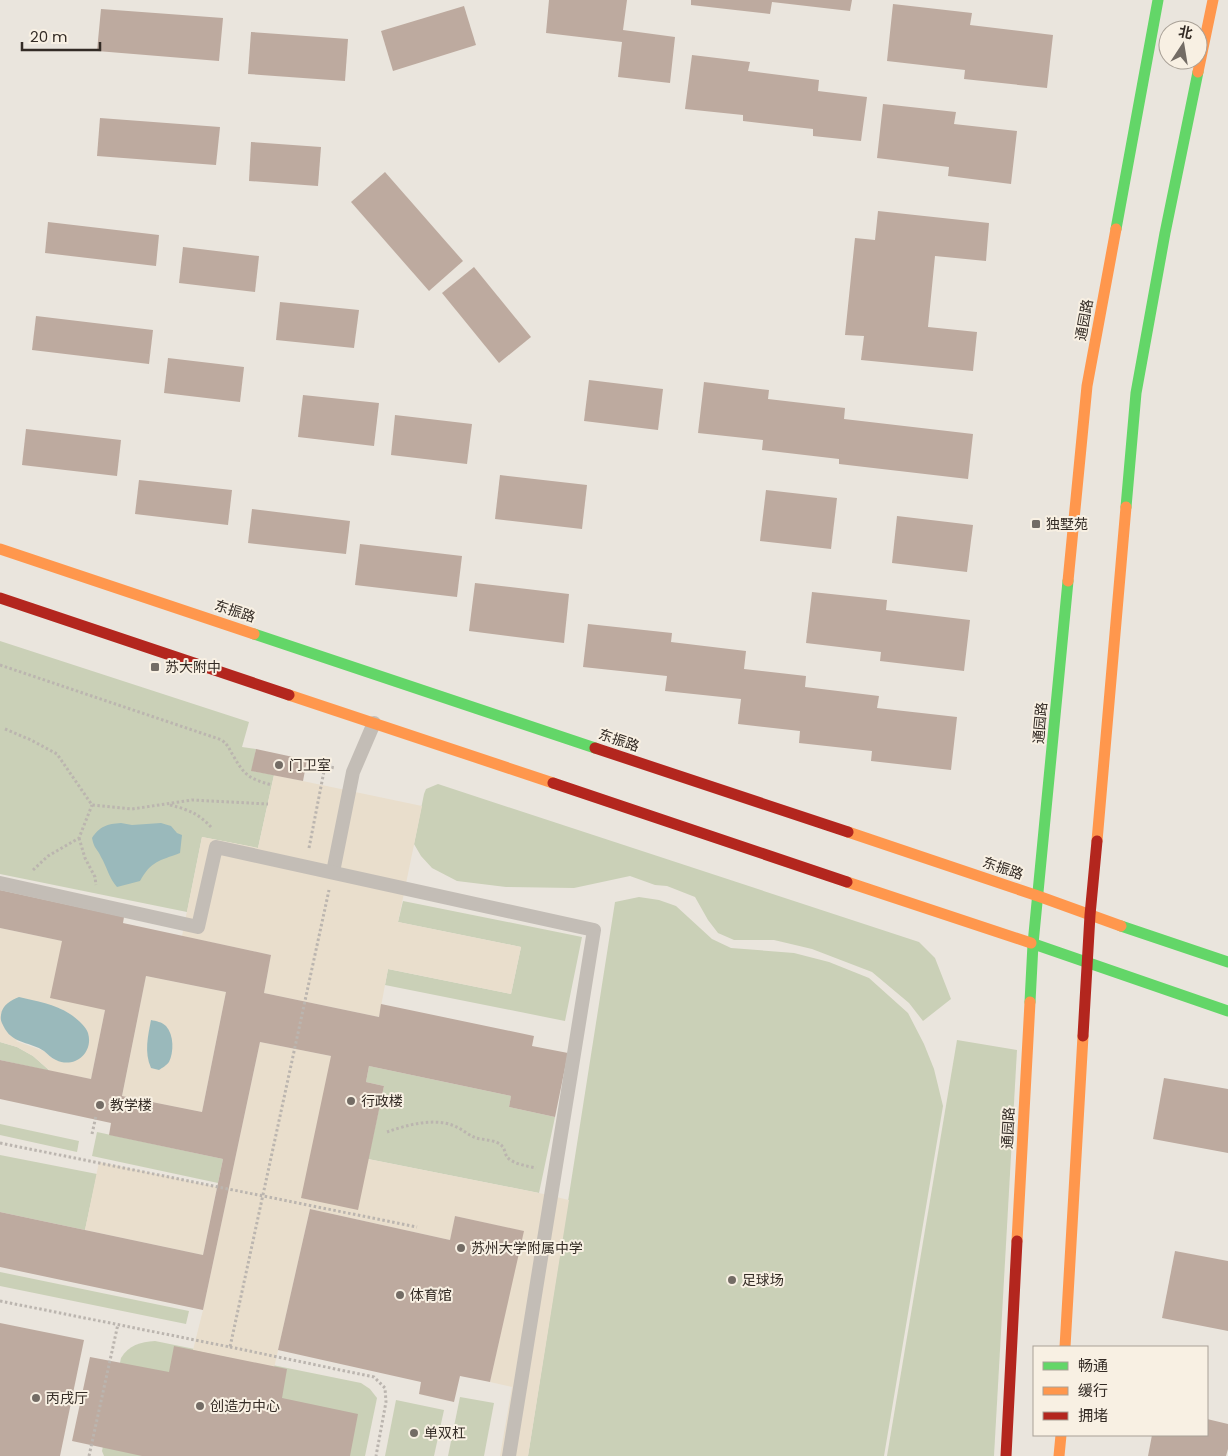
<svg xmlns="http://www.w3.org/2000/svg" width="1228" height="1456" viewBox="0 0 1228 1456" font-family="Poppins,'Noto Sans SC',sans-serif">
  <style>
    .green { fill: #cad0b7 }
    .plaza { fill: #e9decc; fill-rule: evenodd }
    .water { fill: #9ab9bb }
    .building { fill: #bdaa9f; fill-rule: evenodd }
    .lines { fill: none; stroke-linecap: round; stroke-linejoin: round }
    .path { stroke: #bbb5af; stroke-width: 3; stroke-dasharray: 2.5 2.5; stroke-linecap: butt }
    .lane { stroke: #c3bdb6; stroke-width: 14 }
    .fast { stroke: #63d668; stroke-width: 11 }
    .slow { stroke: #ff974d; stroke-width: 11 }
    .jam { stroke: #b3261e; stroke-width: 11 }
    .poi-dot { fill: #736c65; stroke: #f8f0e3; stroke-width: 2 }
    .labels { text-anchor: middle; stroke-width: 4; stroke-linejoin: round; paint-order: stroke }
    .street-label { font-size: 14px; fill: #332b25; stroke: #f8f0e3 }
    .poi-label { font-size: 14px; fill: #332b25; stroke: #f8f0e3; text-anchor: start }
  </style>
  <rect width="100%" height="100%" fill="#eae5dd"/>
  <g class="green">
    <path d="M0,641L249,722L242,747L256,749L252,771L274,775L258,848L202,837L187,912L0,874Z"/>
    <path d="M438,784L919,942L935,958L951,999L923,1021L909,1003L872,972L812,949L774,940H734L718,933L708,920L695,897L667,886L655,885L630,876L574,888L506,887L457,881L432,868L421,856L414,844L424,794L426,789Z"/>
    <path d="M639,897L659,900L676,906L712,939L731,948L794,953L829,962L869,978L908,1013L924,1044L934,1069L943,1106L884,1456H528L615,902Z"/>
    <path d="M403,901L582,937L565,1021L385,985L388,969L511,994L521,947L398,922Z"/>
    <path d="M957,1040L1017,1050L994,1456H887Z"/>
    <path d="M0,1042L17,1047L33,1056L50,1071L0,1060Z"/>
    <path d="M369,1066L511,1096L509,1107L555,1117L539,1193L368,1159L384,1086L366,1082Z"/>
    <path d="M0,1124L79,1141L77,1152L0,1135Z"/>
    <path d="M97,1132L223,1159L218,1183L92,1156Z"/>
    <path d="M0,1155L97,1174L85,1230L0,1212Z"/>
    <path d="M0,1272L189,1311L186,1324L0,1286Z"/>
    <path d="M155,1341L361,1383L370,1389L377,1398L365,1456H104L102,1451L121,1358C129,1345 140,1342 155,1341Z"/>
    <path d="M460,1397L494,1403L484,1456H448Z"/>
    <path d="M396,1400L444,1410L434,1456H385Z"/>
  </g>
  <g class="plaza">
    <path d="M274,775L422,806L398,922L521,947L511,994L388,969L379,1017L264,993L271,955L182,936L202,837L258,848Z"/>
    <path d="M0,928L62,941L105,1010L91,1079L50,1071L33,1056L17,1047L0,1042ZM59,1008L70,1014L81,1023L53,1059L44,1051L16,1041Z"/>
    <path d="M146,976L226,992L202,1112L122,1096ZM150,1027L172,1044V1052L168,1063L149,1038Z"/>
    <path d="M260,1042L331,1056L368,1159L539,1193L569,1200L528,1456H500L512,1387L490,1382L523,1231L455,1216L450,1240L310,1209L274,1368L193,1350L203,1310Z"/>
    <path d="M99,1162L217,1187L203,1255L85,1230Z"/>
  </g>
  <g class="water">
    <path d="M121,823L132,825L161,823L171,826L177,833L182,835L180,853C159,861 151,861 140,881L117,887C109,878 107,867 101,857C97,848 94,849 92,838C100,826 107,824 121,823Z"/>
    <path d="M19,997C36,1001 55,1004 70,1014C76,1018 86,1026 88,1033C94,1053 74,1069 56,1060C51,1058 48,1054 44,1051C31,1042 14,1044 5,1029C2,1023 0,1021 1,1015C2,1005 11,1000 19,997Z"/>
    <path d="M151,1020C156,1021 162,1022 166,1026C174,1035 174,1052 169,1062C167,1065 162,1068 159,1070L151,1068C144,1052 148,1036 151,1020Z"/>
  </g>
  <g class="building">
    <path d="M549,0H627L623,30L675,37L670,83L618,77L622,42L546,33Z"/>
    <path d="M691,0H852L850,11L772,2L770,14L691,5Z"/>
    <path d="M893,4L972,13L970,25L1053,35L1047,88L964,79L965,70L887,61Z"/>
    <path d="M464,6L476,45L393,71L381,31Z"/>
    <path d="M101,9L223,18L219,61L97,51Z"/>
    <path d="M251,32L348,39L345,81L248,74Z"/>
    <path d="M692,55L750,62L748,71L819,80L818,91L867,97L861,141L813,136V129L743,121V115L685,109Z"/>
    <path d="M883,104L956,112L954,124L1017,131L1011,184L948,176L949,167L877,158Z"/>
    <path d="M100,118L220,127L216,165L97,156Z"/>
    <path d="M251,142L321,147L318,186L249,181Z"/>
    <path d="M385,172L463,261L429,291L351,202Z"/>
    <path d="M878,211L989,223L986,261L935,256L928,327L977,332L973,371L861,360L864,336L845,335L855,238L875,240Z"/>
    <path d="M48,222L159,235L156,266L45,253Z"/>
    <path d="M183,247L259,256L255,292L179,283Z"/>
    <path d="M474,267L531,337L499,363L442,293Z"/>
    <path d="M280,302L359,310L354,348L276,340Z"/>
    <path d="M36,316L153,330L149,364L32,350Z"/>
    <path d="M168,358L244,367L240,402L164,393Z"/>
    <path d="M589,380L663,389L658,430L584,421Z"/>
    <path d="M704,382L769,390L768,399L845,408L844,419L973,434L968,479L839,464V459L762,450L763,440L698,433Z"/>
    <path d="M303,395L379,403L374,446L298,437Z"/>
    <path d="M395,415L472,424L467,464L391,455Z"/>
    <path d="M26,429L121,440L117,476L22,465Z"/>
    <path d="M500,475L587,485L582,529L495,519Z"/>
    <path d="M139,480L232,490L228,525L135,514Z"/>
    <path d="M766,490L837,498L831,549L760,541Z"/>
    <path d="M252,509L350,521L346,554L248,543Z"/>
    <path d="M897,516L973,525L967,572L892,563Z"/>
    <path d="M360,544L462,556L457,597L355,585Z"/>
    <path d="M475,583L569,594L564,643L469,631Z"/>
    <path d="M812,592L887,600L886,610L970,620L964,671L880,661L881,652L806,643Z"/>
    <path d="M588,624L672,633L671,642L746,651L744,669L806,676L805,687L879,696L877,708L957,717L951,770L871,761L872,751L799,743L800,731L738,724L741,699L665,691L667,676L583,667Z"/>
    <path d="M256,749L307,760L303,781L251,771Z"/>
    <path d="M0,890L124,917L123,923L271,955L264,993L379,1017L381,1004L534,1036L532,1046L568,1053L555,1117L509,1107L511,1096L369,1066L366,1082L384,1086L358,1210L301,1198L331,1056L260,1042L203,1310L0,1267V1212L203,1255L223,1159L109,1135L111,1123L0,1099V1060L91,1079L105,1010L50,998L62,941L0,928ZM146,976L226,992L202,1112L122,1096Z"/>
    <path d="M1164,1078L1228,1089V1153L1153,1139Z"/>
    <path d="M310,1209L450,1240L455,1216L524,1231L490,1382L460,1376L454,1402L419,1394L421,1382L278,1350Z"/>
    <path d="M1175,1251L1228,1261V1331L1162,1318Z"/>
    <path d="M0,1323L84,1340L60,1456H0Z"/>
    <path d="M174,1346L287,1369L282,1398L358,1414L350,1456H142L72,1441L90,1357L169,1372Z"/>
    <path d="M1207,1419L1228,1424V1449L1226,1456H1148L1152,1435H1207Z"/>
  </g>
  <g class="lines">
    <g class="path">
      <path d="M0,665L222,740C229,746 229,749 234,757C245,776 250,779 272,785"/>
      <path d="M5,729L31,740L57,754L92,805L132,809L192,800L268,804"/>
      <path d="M170,805C189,810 198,813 212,828"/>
      <path d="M79,838L85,858L95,877L96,885"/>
      <path d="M309,848L325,766L335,768"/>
      <path d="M33,870L48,856L79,838L92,805"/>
      <path d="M387,1132C406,1125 433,1118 452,1125C461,1128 468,1135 476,1138C484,1140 497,1140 502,1146C505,1149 505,1154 507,1157C513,1164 527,1166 536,1168"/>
      <path d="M92,1134L96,1116"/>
      <path d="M0,1143L417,1227"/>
      <path d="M0,1301L230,1347L329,890"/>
      <path d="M230,1347L374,1377L385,1388L386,1402L376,1456"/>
      <path d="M89,1456L118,1324"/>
    </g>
    <g class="lane">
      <path d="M333,872L353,772L374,723"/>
      <path d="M0,883L198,927L216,847L594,930L509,1456"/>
    </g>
    <g class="fast">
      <path d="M1116,229L1158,0"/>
      <path d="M1126,507L1136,393L1165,233L1198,72"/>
      <path d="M254,634L595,748"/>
      <path d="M1121,926L1228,962"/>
      <path d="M1031,943L1228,1011"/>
      <path d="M1030,1002L1033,944L1068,581"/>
    </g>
    <g class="slow">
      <path d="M1198,72L1213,0"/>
      <path d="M0,549L254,634"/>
      <path d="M1068,581L1087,386L1116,229"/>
      <path d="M289,695L553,783"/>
      <path d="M848,832L1038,896L1121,926"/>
      <path d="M1097,841L1126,507"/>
      <path d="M847,882L1031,943"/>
      <path d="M1017,1241L1030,1002"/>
      <path d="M1065,1347L1083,1036"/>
      <path d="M1059,1456L1061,1435"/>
    </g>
    <g class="jam">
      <path d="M0,598L289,695"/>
      <path d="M595,748L848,832"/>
      <path d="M553,783L847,882"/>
      <path d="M1083,1036L1090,915L1097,841"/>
      <path d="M1006,1456L1017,1241"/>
    </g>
  </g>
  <g class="poi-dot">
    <rect x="1031" y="519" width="10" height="10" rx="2.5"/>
    <rect x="150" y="662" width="10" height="10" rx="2.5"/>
    <circle cx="279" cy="765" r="5"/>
    <circle cx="351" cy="1101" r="5"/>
    <circle cx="100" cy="1105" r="5"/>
    <circle cx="461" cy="1248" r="5"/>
    <circle cx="732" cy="1280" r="5"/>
    <circle cx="400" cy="1295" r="5"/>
    <circle cx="36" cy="1398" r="5"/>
    <circle cx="200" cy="1406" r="5"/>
    <circle cx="414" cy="1433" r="5"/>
  </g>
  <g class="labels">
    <g class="street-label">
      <text transform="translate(1084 320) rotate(-80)" y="5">通园路</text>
      <text transform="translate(235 611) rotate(18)" y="5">东振路</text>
      <text transform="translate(1040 723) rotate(-85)" y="5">通园路</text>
      <text transform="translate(619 740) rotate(19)" y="5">东振路</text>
      <text transform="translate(1003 868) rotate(19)" y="5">东振路</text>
      <text transform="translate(1008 1128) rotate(-87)" y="5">通园路</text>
    </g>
    <g class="poi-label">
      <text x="1046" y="529">独墅苑</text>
      <text x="165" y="672">苏大附中</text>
      <text x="289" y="770">门卫室</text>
      <text x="361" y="1106">行政楼</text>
      <text x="110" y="1110">教学楼</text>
      <text x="471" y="1253">苏州大学附属中学</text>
      <text x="742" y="1285">足球场</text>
      <text x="410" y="1300">体育馆</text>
      <text x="46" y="1403">丙戌厅</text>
      <text x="210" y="1411">创造力中心</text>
      <text x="424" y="1438">单双杠</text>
    </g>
  </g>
  <rect x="1033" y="1346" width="175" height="90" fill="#f8f0e3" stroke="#a9a197"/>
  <rect x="1043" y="1362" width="25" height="8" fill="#63d668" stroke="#a9a197"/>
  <text x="1078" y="1371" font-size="15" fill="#332b25">畅通</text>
  <rect x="1043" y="1387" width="25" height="8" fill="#ff974d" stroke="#a9a197"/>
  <text x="1078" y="1396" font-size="15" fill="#332b25">缓行</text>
  <rect x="1043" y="1412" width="25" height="8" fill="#b3261e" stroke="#a9a197"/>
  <text x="1078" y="1421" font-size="15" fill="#332b25">拥堵</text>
  <g transform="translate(1183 45) rotate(12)"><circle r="24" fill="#f8f0e3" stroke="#a9a197"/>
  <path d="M0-4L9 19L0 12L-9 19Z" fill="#736c65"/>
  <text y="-8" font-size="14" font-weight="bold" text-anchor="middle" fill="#332b25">北</text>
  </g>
  <path d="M22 42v8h78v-8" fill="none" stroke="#332b25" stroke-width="2.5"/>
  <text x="30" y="42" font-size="15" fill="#332b25" stroke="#f8f0e3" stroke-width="4" paint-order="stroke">20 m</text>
</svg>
